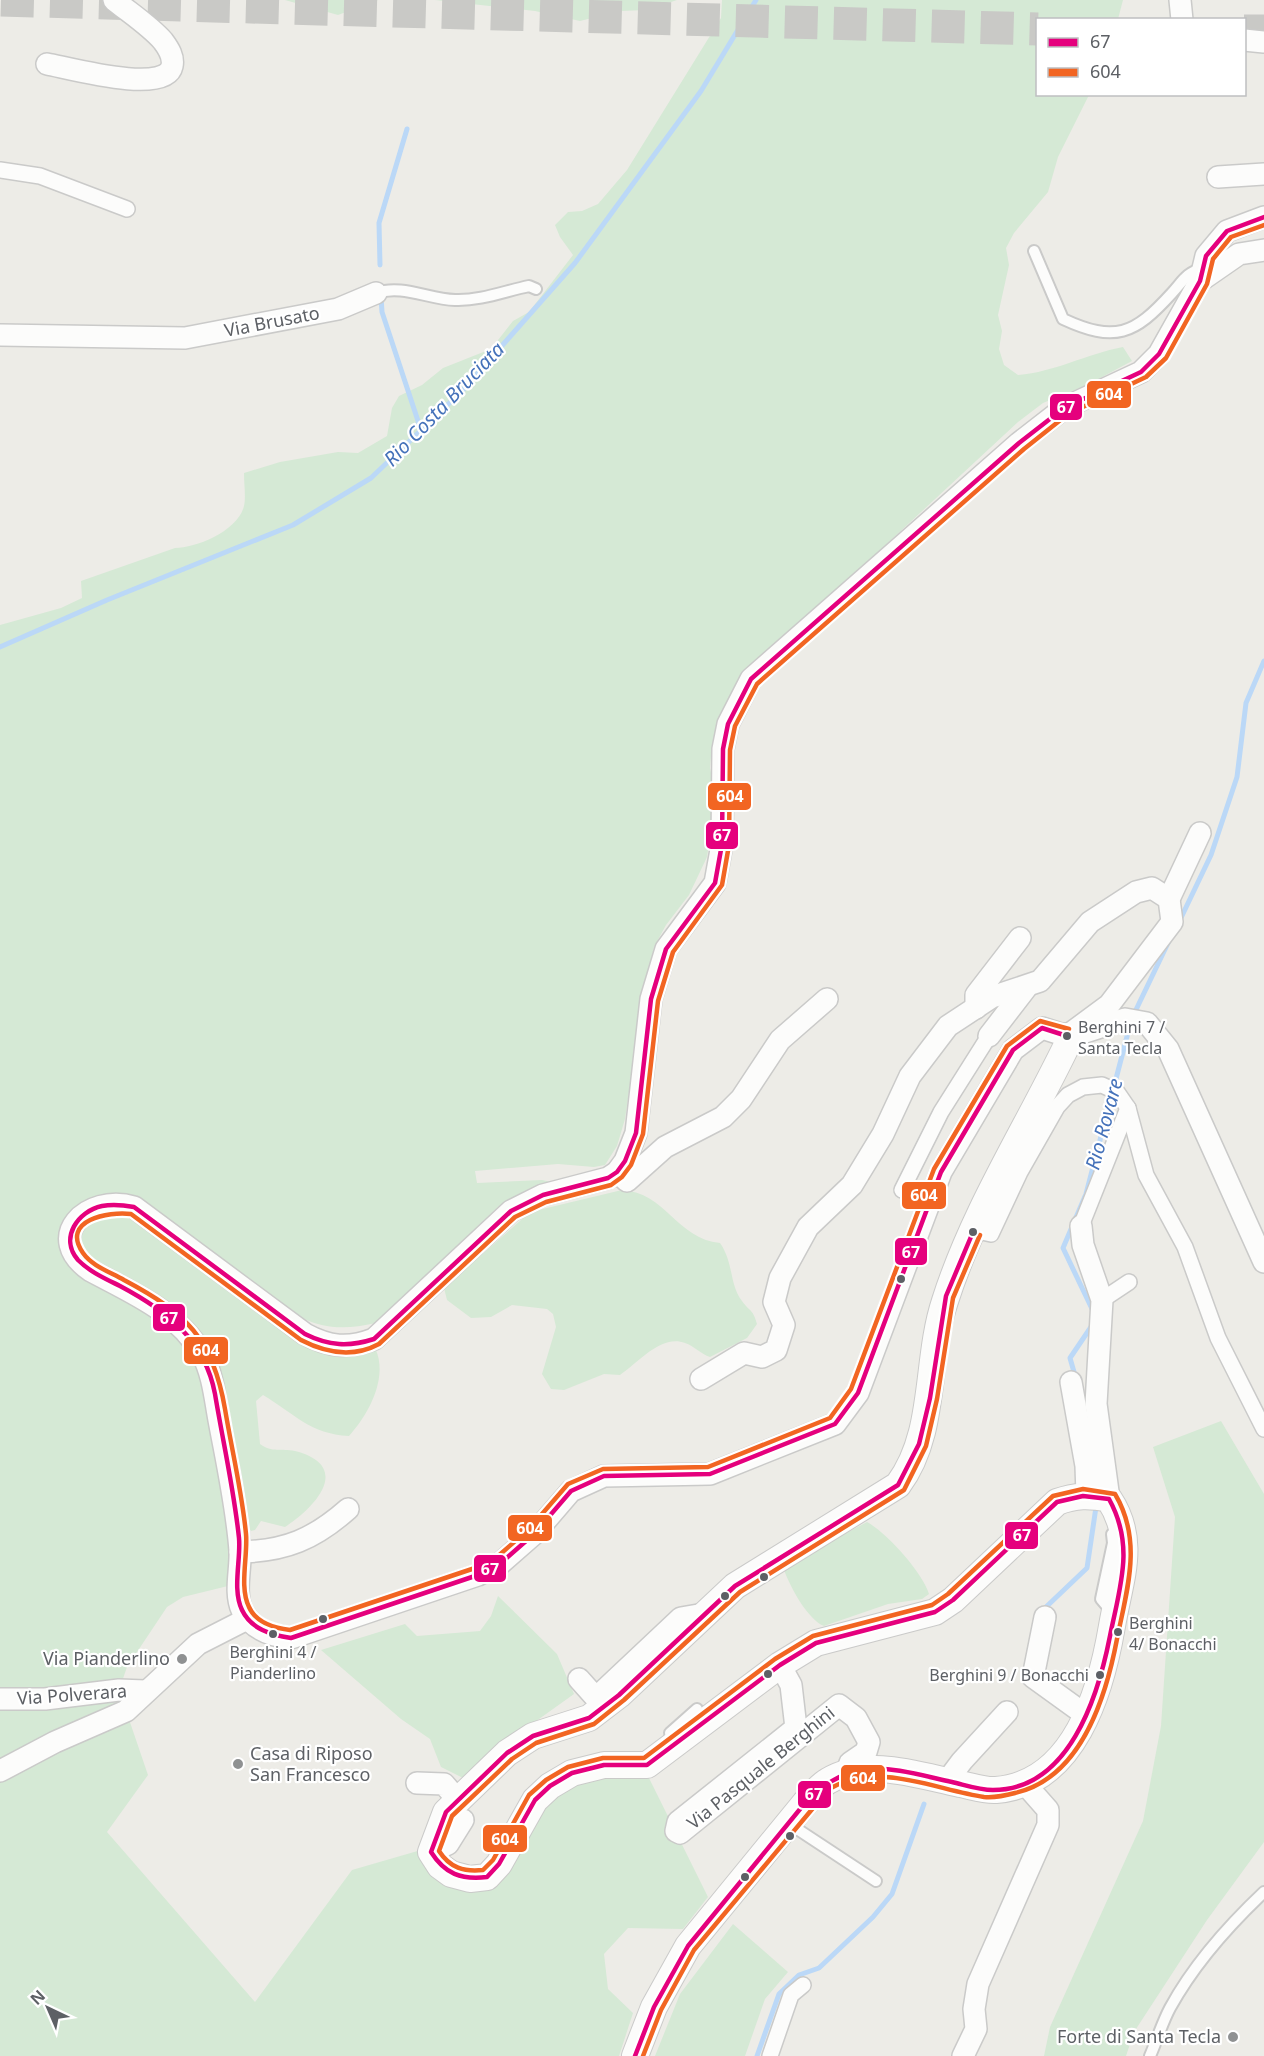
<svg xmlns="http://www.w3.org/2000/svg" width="1264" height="2056" viewBox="0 0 1264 2056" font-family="'Noto Sans',sans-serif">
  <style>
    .green { fill: #d5e9d5 }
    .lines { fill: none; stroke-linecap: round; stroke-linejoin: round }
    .stream { stroke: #bbd8f7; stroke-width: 5 }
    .motorway-tunnel { stroke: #c9c9c6; stroke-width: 33; stroke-dasharray: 33 16; stroke-linecap: butt }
    .service-casing { stroke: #cacac9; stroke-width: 14 }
    .pedestrian-casing { stroke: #cacac9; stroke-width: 18 }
    .minor-casing { stroke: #cacac9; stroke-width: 24 }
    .tertiary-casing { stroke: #cacac9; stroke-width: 28 }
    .service { stroke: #fcfcfb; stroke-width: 10 }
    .pedestrian { stroke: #fcfcfb; stroke-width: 15 }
    .minor { stroke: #fcfcfb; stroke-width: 21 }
    .tertiary { stroke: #fcfcfb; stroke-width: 26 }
    .bus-1-casing { stroke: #fff; stroke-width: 9 }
    .bus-2-casing { stroke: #fff; stroke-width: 9 }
    .bus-1 { stroke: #e5007d; stroke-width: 4.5 }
    .bus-2 { stroke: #f26522; stroke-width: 4.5 }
    .bus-dot { fill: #5d6065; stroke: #fff; stroke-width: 2 }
    .poi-dot { fill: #8f9192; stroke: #fff; stroke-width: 2 }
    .labels { text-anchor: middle; stroke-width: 4.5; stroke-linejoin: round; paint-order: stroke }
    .bus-label { font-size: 16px; fill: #5d6065; stroke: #fff; text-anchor: start }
    .street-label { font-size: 18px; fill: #5d6065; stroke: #fff }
    .poi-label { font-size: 18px; fill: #5d6065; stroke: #fff; text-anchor: end }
    .water-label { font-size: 20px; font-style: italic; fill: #4572ba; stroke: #fff }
    .line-badge { stroke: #fff; stroke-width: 2 }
    .badge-label { font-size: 16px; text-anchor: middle; font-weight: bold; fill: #fff }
  </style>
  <rect width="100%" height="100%" fill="#edece7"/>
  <g class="green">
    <path d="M285,0H378L338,15Z"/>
    <path d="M435,0H677L647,10L620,11L580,21L535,11Z"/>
    <path d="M722,0H1123L1118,19L1038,20V94L1089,95L1058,157L1048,192L1014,233L1006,248L1009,265L998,315L1002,331L999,349L1004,365L1018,375C1055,372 1086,354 1123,347L1132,361L1089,384L1043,403L1018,422L878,552L876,559L732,695L712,744L710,768L716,797L707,857L689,895L666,925L654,947L642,1002L625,1119L617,1146L605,1165L594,1167L558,1164L475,1171L477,1183L542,1180L556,1183L500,1205L376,1323C328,1334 301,1324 265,1291L132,1197L63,1237L161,1315L193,1358L205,1380L234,1539L228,1586L183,1597L167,1607L127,1667L119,1690L148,1775L107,1832L255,2002L352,1870L421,1850L498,1883C520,1857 524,1838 540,1811C560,1777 612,1776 646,1772L708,1897L683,1929L628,1928L604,1954L608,1989L633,2013L619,2056H0V625L61,608L82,598L81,581L175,548C196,548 238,531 244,506C246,497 244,484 244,473L280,462L338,452L358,453L387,436L392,408L399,396L422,385L443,368L491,349L513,321L529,312L573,255L560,237L555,225L568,212L582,211L598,204L627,170L721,18Z"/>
    <path d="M622,1190C665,1192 677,1239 720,1243C734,1263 729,1284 742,1301C750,1312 753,1309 757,1324L747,1338L710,1357C701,1354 694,1346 685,1343C661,1334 638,1363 620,1375L604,1374L564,1390L551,1389L542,1374L556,1327L553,1314L547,1309L512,1305L491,1317L471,1318L447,1300L444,1288L530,1212Z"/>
    <path d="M122,1211L321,1353L352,1357L376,1350C388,1379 368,1415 349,1436C310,1434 295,1414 263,1395L256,1401L260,1444C272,1453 281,1448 295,1451C353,1466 316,1507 285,1527L261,1521L255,1530L251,1531L246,1525L218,1372L94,1267L77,1240C83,1215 99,1214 122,1211Z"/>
    <path d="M1221,1421L1264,1494V1842L1207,1920L1134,2032L1126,2056H1044L1050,2027L1143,1821L1161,1726L1175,1517L1153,1447Z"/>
    <path d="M867,1522C886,1532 923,1573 929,1594L922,1599L888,1604L824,1626C807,1619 789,1585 783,1567Z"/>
    <path d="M498,1596L557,1654L574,1694L525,1729L465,1779L441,1767L430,1739L401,1719L321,1650L405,1624L417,1636L480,1631L491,1616Z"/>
    <path d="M733,1924L788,1972L765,1999L745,2056H655L680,1994Z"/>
  </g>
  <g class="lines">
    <g class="stream">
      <path d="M380,265L379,223L407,129"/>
      <path d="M381,297L382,312L421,430"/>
      <path d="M0,647L107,600L293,525L371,478L462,391L575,263L701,91L756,0"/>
      <path d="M1179,922L1211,855L1237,777L1246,703L1264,661"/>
      <path d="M1133,1016L1169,941"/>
      <path d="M1094,1313L1063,1248L1086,1194L1130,1025"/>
      <path d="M1076,1379L1070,1358L1093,1324"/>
      <path d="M1046,1607L1087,1568L1096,1507"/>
      <path d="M757,2056L779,1994L799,1975L819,1968L873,1917L892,1894L924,1804"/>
    </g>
    <g class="motorway-tunnel">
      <path d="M1,0L1038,29"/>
      <path d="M1244,31H1264"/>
    </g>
    <g class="service-casing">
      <g id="service">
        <path d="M1034,251L1063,319C1115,343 1134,335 1172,293C1183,281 1186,273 1203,268"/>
        <path d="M376,293C402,284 428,299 455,300C480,301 505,291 529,286L536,289"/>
        <path d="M1112,1534L1113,1543L1101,1599L1112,1612"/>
        <path d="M670,1733L697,1709"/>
        <path d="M788,1823L876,1881"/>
        <path d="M1150,2056C1157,2040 1162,2023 1170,2008C1194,1964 1228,1926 1264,1892"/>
      </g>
    </g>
    <g class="pedestrian-casing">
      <g id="pedestrian">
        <path d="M0,170L40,176L127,209"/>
        <path d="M902,1190L941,1112L989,1036"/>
        <path d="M1081,1226L1128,1108"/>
        <path d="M973,1230L991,1234L1020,1172L1057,1107L1068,1095L1083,1087L1102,1085L1117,1092L1128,1108L1146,1175L1185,1247L1218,1338L1264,1429"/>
        <path d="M1102,1300L1129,1282"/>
        <path d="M770,2056L791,1995L803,1985"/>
      </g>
    </g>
    <g class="minor-casing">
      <g id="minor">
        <path d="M1180,0L1182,20"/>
        <path d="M1244,40L1264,42"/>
        <path d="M47,64C69,68 166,95 172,66C174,57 169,49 163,41C150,26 130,13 114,0"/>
        <path d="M1218,177L1264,174"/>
        <path d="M1200,281L1239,254L1264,250"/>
        <path d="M0,335L185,338L338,309L376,293"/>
        <path d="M1169,899L1200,833"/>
        <path d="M976,1008V995L1020,938"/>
        <path d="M1082,1033L1125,1019L1147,1023L1168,1049L1264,1262"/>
        <path d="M989,1036L1026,988"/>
        <path d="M1067,1036L1042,1028L1013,1050L941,1172L858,1393L835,1424L710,1474L604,1476L571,1491L534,1534L501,1563L478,1575L291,1638C271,1636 252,1630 242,1610C234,1593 241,1569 240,1551C237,1508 227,1463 219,1420C215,1399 213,1374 202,1354C178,1312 132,1293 91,1271C42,1238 86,1193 134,1207L305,1334C329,1347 348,1349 374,1339L511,1211L543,1195L608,1178L617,1172L625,1161L636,1133L651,999L666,949L715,883L722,844L723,749L728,724L751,679L1019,443L1064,408L1141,372L1159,354L1200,281L1206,256L1227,231L1264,217"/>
        <path d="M617,1172L627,1181L665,1147L723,1117L741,1099L780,1040L827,999"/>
        <path d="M1081,1226L1083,1245L1102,1300L1096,1404L1109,1499"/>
        <path d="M701,1379L744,1353L762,1357L776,1350L784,1325L774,1302L780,1278L808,1227L852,1185L883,1134L910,1076L948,1026L992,997L1040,981L1090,922L1136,892L1152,888L1169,899L1172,922L1109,1005L1067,1036"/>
        <path d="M1071,1382L1086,1466L1087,1495"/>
        <path d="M240,1552C286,1551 314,1539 348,1509"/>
        <path d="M1045,1617L1033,1677L1087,1716"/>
        <path d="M780,1665L791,1685L796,1728L678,1822L676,1831L680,1833L839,1705L856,1718L869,1742L866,1752L850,1763L847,1773"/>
        <path d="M579,1679L596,1698L681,1618L704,1614"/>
        <path d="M0,1699H45L119,1690L145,1691"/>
        <path d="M0,1771L55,1742L126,1711L198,1644L247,1619"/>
        <path d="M947,1781L962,1761L1007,1712"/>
        <path d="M417,1783L444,1784L457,1799"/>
        <path d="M431,1852L448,1844L463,1820"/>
        <path d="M963,2056L976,2029L974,2009L978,1984L1048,1825V1810L1026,1785"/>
      </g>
    </g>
    <g class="tertiary-casing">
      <path id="tertiary" d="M635,2056L654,2007L688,1946L805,1803C812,1796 819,1786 828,1781C869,1757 917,1775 960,1784C971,1786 985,1791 996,1790C1074,1784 1101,1691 1112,1626C1120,1579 1137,1541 1109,1499C1089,1495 1076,1495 1057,1502L953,1600L935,1612L816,1643L780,1665L647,1765H604L572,1773L550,1786L535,1800L499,1864L487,1877L470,1879L451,1874L440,1866L431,1852L446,1812L507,1753L533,1736L589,1718L619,1695L735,1586L898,1485C937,1433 925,1361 945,1301C974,1210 1026,1130 1067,1045V1036"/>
    </g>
    <use href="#service" class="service"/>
    <use href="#pedestrian" class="pedestrian"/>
    <use href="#minor" class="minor"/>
    <use href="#tertiary" class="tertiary"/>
    <g class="bus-1-casing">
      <g id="bus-1">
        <path d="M1067,1036L1042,1028L1013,1050L941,1172L858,1393L835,1424L710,1474L604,1476L571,1491L534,1534L501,1563L478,1575L291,1638C271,1635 251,1629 242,1610C232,1589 241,1560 239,1538C234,1490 223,1442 215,1394C205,1340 167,1311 120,1286C106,1279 90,1272 78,1260C59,1238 78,1211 102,1206C113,1204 123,1205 134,1207L305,1334C329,1346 349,1347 374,1339L511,1211L543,1195L608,1178L617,1172L625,1161L636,1133L651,999L666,949L715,883L722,844L723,749L728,724L751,679L1019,443L1064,408L1141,372L1159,354L1200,281L1206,256L1227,231L1264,217"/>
        <path d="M635,2056L654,2007L688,1946L805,1803C852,1753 893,1769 952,1782C965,1785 979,1790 993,1790C1069,1790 1098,1697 1110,1636C1120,1586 1135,1546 1109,1499L1083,1496L1057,1502L953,1600L935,1612L816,1643L780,1665L647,1765H604L572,1773L550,1786L535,1800L499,1864L487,1877C461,1880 445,1874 431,1852L446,1812L507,1753L533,1736L589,1718L619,1695L735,1586L898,1485L919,1444L930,1398L946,1296L973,1232"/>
      </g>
    </g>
    <g class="bus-2-casing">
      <g id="bus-2">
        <path d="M1069,1029L1040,1021L1007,1046L934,1169L851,1389L830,1418L708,1467L603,1469L568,1484L529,1529L497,1557L475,1568L290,1630C274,1628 256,1623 249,1607C239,1587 248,1556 246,1534C242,1492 232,1451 225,1409C213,1338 186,1313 124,1280C110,1272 92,1266 83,1253C60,1220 109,1211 131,1214L301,1340C326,1353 353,1358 379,1344L515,1217L546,1202L611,1185L622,1177L631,1165L643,1134L658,1001L673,952L722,885L729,845L730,750L735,726L757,684L1024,449L1068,414L1146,377L1166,358L1207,284L1213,259L1231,237L1264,225"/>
        <path d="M643,2056L661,2010L694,1950L829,1789C878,1761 933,1789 984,1797C995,1798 1004,1796 1015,1793C1081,1778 1106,1697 1117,1639C1127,1589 1143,1541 1115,1494L1083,1489L1053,1496L948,1594L932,1605L813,1636L775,1659L644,1758H603L568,1767L546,1780L529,1795L493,1860L483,1870C464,1872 450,1868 439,1851L452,1816L512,1759L536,1743L594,1724L624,1700L740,1592L904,1490L926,1446L937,1399L953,1298L980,1235"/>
      </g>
    </g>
    <use href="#bus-1" class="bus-1"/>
    <use href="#bus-2" class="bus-2"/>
  </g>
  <g class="bus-dot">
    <circle cx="1067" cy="1036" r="5"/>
    <circle cx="973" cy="1232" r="5"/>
    <circle cx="901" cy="1279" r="5"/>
    <circle cx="764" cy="1577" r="5"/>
    <circle cx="725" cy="1596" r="5"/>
    <circle cx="323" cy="1619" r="5"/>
    <circle cx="1118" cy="1632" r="5"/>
    <circle cx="273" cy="1634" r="5"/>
    <circle cx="768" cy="1674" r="5"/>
    <circle cx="1100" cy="1675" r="5"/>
    <circle cx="790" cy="1836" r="5"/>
    <circle cx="745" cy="1877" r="5"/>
  </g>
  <g class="poi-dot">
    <circle cx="182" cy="1659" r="6"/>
    <circle cx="238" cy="1764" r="6"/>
    <circle cx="1233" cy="2037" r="6"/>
  </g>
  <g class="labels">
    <g class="bus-label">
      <text x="1078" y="1033">Berghini 7 /<tspan x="1078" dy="21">Santa Tecla</tspan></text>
      <text x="1129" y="1629">Berghini<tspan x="1129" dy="21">4/ Bonacchi</tspan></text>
      <text x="273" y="1658" text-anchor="middle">Berghini 4 /<tspan x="273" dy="21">Pianderlino</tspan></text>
      <text x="1089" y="1681" text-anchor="end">Berghini 9 / Bonacchi</text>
    </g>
    <g class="street-label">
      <text transform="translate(272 322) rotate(-11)" y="6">Via Brusato</text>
      <text transform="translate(72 1695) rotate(-4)" y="6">Via Polverara</text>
      <text transform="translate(761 1768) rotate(-39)" y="6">Via Pasquale Berghini</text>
    </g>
    <g class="poi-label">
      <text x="170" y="1665">Via Pianderlino</text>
      <text x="250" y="1760" text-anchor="start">Casa di Riposo<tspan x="250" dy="21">San Francesco</tspan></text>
      <text x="1221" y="2043">Forte di Santa Tecla</text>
    </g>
    <g class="water-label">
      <text transform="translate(444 404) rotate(-46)" y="7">Rio Costa Bruciata</text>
      <text transform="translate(1104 1124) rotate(-75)" y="7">Rio Rovare</text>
    </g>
  </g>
  <g class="line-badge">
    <rect x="1086" y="380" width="46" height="29" rx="6" fill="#f26522"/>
    <rect x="1049" y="393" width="34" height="28" rx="6" fill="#e5007d"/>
    <rect x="707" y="782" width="45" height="29" rx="6" fill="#f26522"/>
    <rect x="705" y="821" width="34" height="29" rx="6" fill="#e5007d"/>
    <rect x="901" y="1181" width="46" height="29" rx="6" fill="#f26522"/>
    <rect x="894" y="1237" width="34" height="29" rx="6" fill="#e5007d"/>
    <rect x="152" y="1303" width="34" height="29" rx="6" fill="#e5007d"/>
    <rect x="183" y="1336" width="46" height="29" rx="6" fill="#f26522"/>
    <rect x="507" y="1514" width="46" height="28" rx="6" fill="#f26522"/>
    <rect x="1004" y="1521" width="35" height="29" rx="6" fill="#e5007d"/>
    <rect x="473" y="1554" width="34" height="29" rx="6" fill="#e5007d"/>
    <rect x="840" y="1764" width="46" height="28" rx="6" fill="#f26522"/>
    <rect x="797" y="1780" width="35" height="29" rx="6" fill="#e5007d"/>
    <rect x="482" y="1824" width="46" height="29" rx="6" fill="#f26522"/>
  </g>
  <g class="badge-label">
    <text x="1109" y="400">604</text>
    <text x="1066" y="413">67</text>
    <text x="730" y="802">604</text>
    <text x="722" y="841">67</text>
    <text x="924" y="1201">604</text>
    <text x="911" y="1258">67</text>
    <text x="169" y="1324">67</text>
    <text x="206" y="1356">604</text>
    <text x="530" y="1534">604</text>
    <text x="1022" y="1541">67</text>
    <text x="490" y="1575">67</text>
    <text x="863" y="1784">604</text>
    <text x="814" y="1800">67</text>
    <text x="505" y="1845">604</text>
  </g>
  <rect x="1036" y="18" width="210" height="78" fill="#ffffff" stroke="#bebfc1" stroke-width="1.5"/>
  <rect x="1048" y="38" width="30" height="9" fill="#e5007d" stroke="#bebfc1" stroke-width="1.5"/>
  <text x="1090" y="48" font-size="18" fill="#5d6065">67</text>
  <rect x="1048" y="68" width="30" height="9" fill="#f26522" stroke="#bebfc1" stroke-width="1.5"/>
  <text x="1090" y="78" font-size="18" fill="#5d6065">604</text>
  <g transform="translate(48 2008) rotate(316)" stroke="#ffffff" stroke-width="4.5" paint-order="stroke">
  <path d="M0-4.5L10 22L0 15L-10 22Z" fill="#5d6065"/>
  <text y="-9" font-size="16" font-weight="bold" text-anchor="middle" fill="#5d6065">N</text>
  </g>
</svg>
